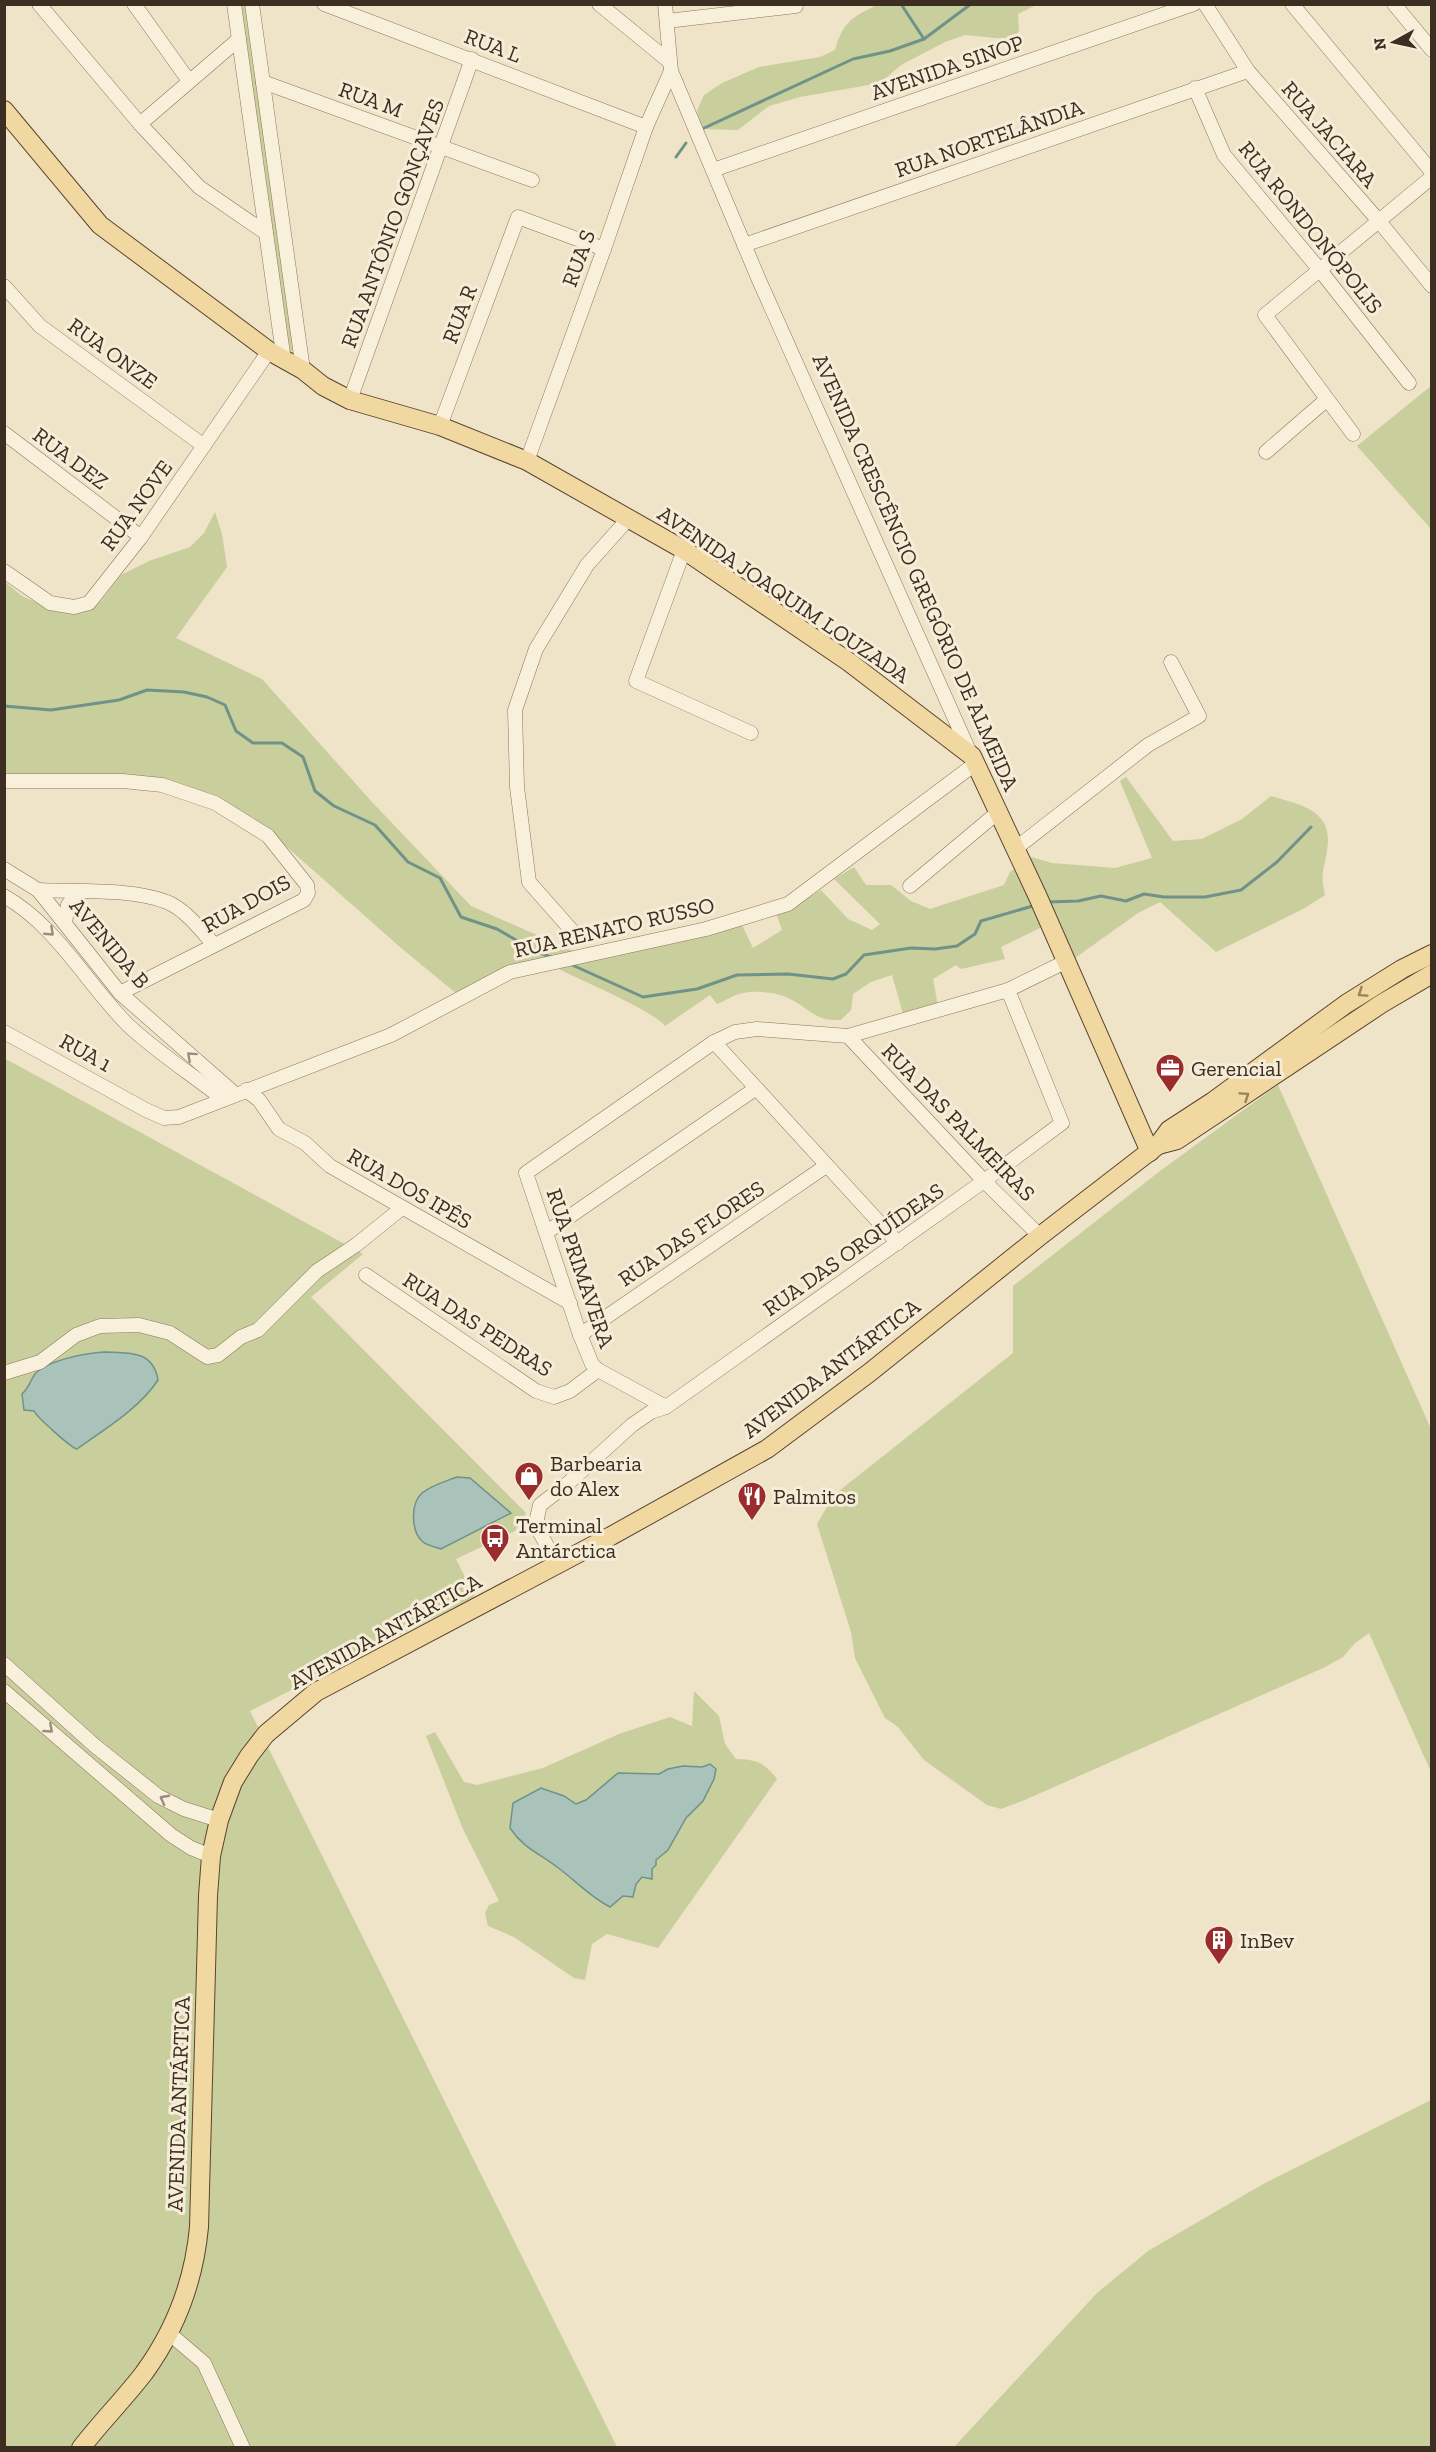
<svg xmlns="http://www.w3.org/2000/svg" width="1436" height="2452" viewBox="0 0 1436 2452" font-family="'Zilla Slab',serif">
  <style>
    .green { fill: #c8ce9c }
    .water { fill: #a9c3bb; stroke: #6f9289; stroke-width: 1.5 }
    .lines { fill: none; stroke-linecap: round; stroke-linejoin: round }
    .stream { stroke: #6f9289; stroke-width: 3 }
    .minor-casing { stroke: #8c765d; stroke-width: 15 }
    .major-casing { stroke: #5a4431; stroke-width: 20 }
    .minor { stroke: #f9f0dc; stroke-width: 14 }
    .major { stroke: #f1d8a1; stroke-width: 18 }
    .oneway { stroke: #9a8f7e }
    .oneway2 { stroke: #968360 }
    .labels { text-anchor: middle; stroke-width: 6; stroke-linejoin: round; paint-order: stroke }
    .street-label { font-size: 22px; fill: #3c2e20; stroke: #f6edd8 }
    .poi-label { font-size: 22px; fill: #3c2e20; stroke: #f6edd8; text-anchor: start }
  </style>
  <rect width="100%" height="100%" fill="#efe3c8"/>
  <g class="green">
    <path d="M238,5H250L295,351L285,350Z"/>
    <path d="M877,5H1064H1036L1018,14L1019,30L1015,40L965,35L945,42L901,65L880,83L800,97L769,106L738,130L702,129L697,111L704,95L722,83L759,67L820,57L835,50C843,22 852,17 877,5Z"/>
    <path d="M1431,386V529L1357,446Z"/>
    <path d="M215,512L222,534L227,567L176,638L262,679L372,802L471,906L573,951L513,965L457,994L400,947L254,818L205,793L5,776L4,581L22,596L55,611L88,610L101,601L121,575L149,561L190,547L204,533Z"/>
    <path d="M1126,777L1173,841L1202,839L1242,819L1271,796C1301,805 1334,810 1327,850C1324,871 1320,873 1325,895L1305,908L1216,952L1160,902L1138,913L1061,968L1042,927L1001,947L1005,959L961,969L956,965L933,979L938,1006L904,1017L892,975L871,982L853,994L851,1010L841,1020C817,1021 814,1013 794,1001C781,993 759,990 743,993C735,994 725,1001 717,1004L710,995L665,1026C654,1011 578,979 557,968L742,925L753,948L782,930L776,913L794,907L821,890L848,919L872,930L880,924L834,879L854,867L866,885H891L911,901L930,909L1004,885L1010,872L1031,857L1052,863L1115,868L1152,858L1120,781Z"/>
    <path d="M4,1058L363,1254L311,1297L526,1513L515,1531L456,1559L475,1597L250,1711L617,2447H5Z"/>
    <path d="M1278,1085L1431,1429V1772L1369,1633L1355,1643L1343,1657L1323,1668L1027,1799L1001,1809L987,1805L924,1760L898,1727L885,1718L855,1658L851,1632L817,1524L834,1495L1013,1353V1286L1160,1171Z"/>
    <path d="M694,1691L719,1716L725,1744L736,1759C758,1760 763,1762 777,1779L658,1948L607,1934L592,1944L585,1980L574,1978L514,1937L488,1926L485,1913L489,1905L499,1901L463,1829L426,1736L435,1732L464,1782L477,1785L543,1768L619,1734L670,1717L692,1726Z"/>
    <path d="M1431,2100V2447H954L1097,2293L1148,2251L1265,2183Z"/>
  </g>
  <g class="water">
    <path d="M105,1352C129,1353 153,1350 158,1380C140,1408 105,1429 77,1449C71,1448 37,1417 34,1411L24,1410L22,1394C29,1388 30,1381 35,1374C47,1360 87,1353 105,1352Z"/>
    <path d="M457,1477L470,1478L511,1513L441,1549C436,1547 428,1546 423,1542C411,1532 410,1504 422,1493C432,1485 444,1482 457,1477Z"/>
    <path d="M710,1764L716,1769L714,1779L703,1801L686,1818L668,1850L656,1860V1865L652,1869V1879L642,1877L636,1884L633,1897L623,1896L610,1907C590,1897 575,1880 557,1867C539,1853 524,1849 510,1828L513,1803L541,1788L564,1796L576,1804L586,1800L618,1773L659,1774L668,1769L683,1766L702,1767Z"/>
  </g>
  <g class="lines">
    <g class="stream">
      <path d="M901,4L924,39"/>
      <path d="M702,129L853,59L890,51L924,39L971,4"/>
      <path d="M676,157L686,143"/>
      <path d="M4,706L51,710L119,700L147,690L184,692L207,697L225,705L236,731L253,743H282L303,757L315,791L334,806L375,825L408,862L440,878L461,917L497,929L535,951L553,958"/>
      <path d="M1048,902L1078,901L1101,896L1126,901L1144,894L1164,897H1205L1241,890L1277,862L1311,827"/>
      <path d="M570,964L643,997L697,989L737,975L788,974L833,979L846,974L864,955L911,948L935,949L957,946L975,934L981,921L1036,905"/>
    </g>
    <g class="minor-casing">
      <g id="minor">
        <path d="M39,4L140,124L199,187L266,233"/>
        <path d="M134,4L189,81"/>
        <path d="M234,4L284,361"/>
        <path d="M252,4L303,370"/>
        <path d="M324,4L646,127"/>
        <path d="M599,4L670,62"/>
        <path d="M665,4L671,71L759,280L971,755"/>
        <path d="M1205,4L1248,71L1378,220L1432,286"/>
        <path d="M1292,4L1432,172"/>
        <path d="M1394,4L1432,50"/>
        <path d="M667,21L796,6V4"/>
        <path d="M263,82L532,180"/>
        <path d="M1195,88L1224,155L1319,269L1409,383"/>
        <path d="M140,124L239,39"/>
        <path d="M713,170L1194,4"/>
        <path d="M744,245L1248,71"/>
        <path d="M4,286L40,326L204,446"/>
        <path d="M350,400L472,59"/>
        <path d="M440,426L518,217L604,249"/>
        <path d="M4,433L141,537"/>
        <path d="M1353,434L1265,315L1432,177"/>
        <path d="M1266,452L1326,400"/>
        <path d="M527,461L604,249L646,127L671,71"/>
        <path d="M684,550L636,681L751,733"/>
        <path d="M4,571L50,603L74,607L89,603L141,537L269,351"/>
        <path d="M4,781H123L162,785L215,803L268,836L307,885L308,893L304,900L120,993"/>
        <path d="M1015,849L1148,745L1199,716L1171,662"/>
        <path d="M4,869L38,890L120,993L235,1094"/>
        <path d="M910,886L997,813"/>
        <path d="M38,890C76,892 132,888 167,902C186,910 201,930 214,945"/>
        <path d="M4,896C57,926 86,983 128,1025C154,1050 194,1076 223,1099"/>
        <path d="M65,922L68,905L78,892"/>
        <path d="M574,933L529,882L517,787L515,710L536,649L587,565L629,518"/>
        <path d="M4,1032L146,1110L164,1118L179,1117L391,1035L510,972L706,929L788,904L975,764"/>
        <path d="M848,1036L984,1181L1040,1236"/>
        <path d="M714,1042L898,1243"/>
        <path d="M246,1090L259,1100L279,1129L305,1143L330,1166L570,1303"/>
        <path d="M547,1232L755,1089"/>
        <path d="M366,1275L536,1391L554,1397L570,1391L598,1370"/>
        <path d="M580,1335L826,1166"/>
        <path d="M4,1373L40,1362L76,1335L100,1326L139,1325L170,1333L207,1357L218,1355L241,1337L258,1330L317,1271L356,1245L402,1208"/>
        <path d="M666,1407L598,1370L592,1364L580,1335L526,1173L714,1042L735,1032L757,1029L848,1036L1008,990L1067,961"/>
        <path d="M557,1564L540,1533L537,1518L540,1505L567,1484L632,1425L651,1412L666,1407L984,1181L1062,1123L1008,990"/>
        <path d="M4,1664L94,1745L158,1796L184,1809L219,1820"/>
        <path d="M4,1691L171,1835L191,1848L211,1856"/>
        <path d="M170,2334L204,2363L243,2448"/>
      </g>
    </g>
    <g class="major-casing">
      <g id="major">
        <path d="M4,110L100,225L269,351L303,370L323,386L350,400L440,426L527,461L684,550L849,662L972,756L1038,897L1150,1152"/>
        <path d="M1158,1145L1177,1140L1381,1004L1432,974"/>
        <path d="M81,2448C101,2422 124,2399 144,2373C176,2329 194,2281 199,2227L208,1896L211,1856L219,1820L233,1782L249,1756L266,1734L316,1692L611,1536L767,1449L869,1373L1040,1236L1158,1145L1169,1130L1212,1102L1346,1004L1402,969L1432,954"/>
      </g>
    </g>
    <use href="#minor" class="minor"/>
    <use href="#major" class="major"/>
  </g>
  <defs><path id="oneway-chevron" d="M-2-3.5L2.5 0L-2 3.5" fill="none" stroke-width="1.6" stroke-linecap="round" stroke-linejoin="round" transform="scale(1.5)"/></defs>
  <g class="oneway">
    <use href="#oneway-chevron" transform="translate(50 932) rotate(43)"/>
    <use href="#oneway-chevron" transform="translate(191 1056) rotate(-138)"/>
    <use href="#oneway-chevron" transform="translate(49 1729) rotate(41)"/>
    <use href="#oneway-chevron" transform="translate(164 1799) rotate(-152)"/>
  </g>
  <g class="oneway2">
    <use href="#oneway-chevron" transform="translate(1362 993) rotate(146)"/>
    <use href="#oneway-chevron" transform="translate(1245 1096) rotate(-34)"/>
  </g>
  <defs>
    <g id="office-pin" transform="scale(1.5)"><path d="M0 17L-7.5 6A9.5 9.5 0 1 1 7.5 6Z" fill="#9b2c2d" stroke="#f6edd8"/><path d="M-6-3h4V-5.5h4V-3h4V5H-6ZM-1-4.5V-3h2v-1.5ZM-6 0V1H6V0Z" fill="#fff"/></g>
    <g id="shop-pin" transform="scale(1.5)"><path d="M0 17L-7.5 6A9.5 9.5 0 1 1 7.5 6Z" fill="#9b2c2d" stroke="#f6edd8"/><path d="M-5-2.5h2.3a2.7 3.5 0 0 1 5.4 0H5L5.5 6h-11ZM-1.5-2.5h3a1.5 2.3 0 0 0-3 0Z" fill="#fff"/></g>
    <g id="restaurant-pin" transform="scale(1.5)"><path d="M0 17L-7.5 6A9.5 9.5 0 1 1 7.5 6Z" fill="#9b2c2d" stroke="#f6edd8"/><path d="M-5-6h1v4h1v-4h1v4h1v-4h1v5L-1.5 .5V6h-2V.5L-5-1ZM5-6V6H3V1.5H1.5Q1.5-4 5-6Z" fill="#fff"/></g>
    <g id="bus-pin" transform="scale(1.5)"><path d="M0 17L-7.5 6A9.5 9.5 0 1 1 7.5 6Z" fill="#9b2c2d" stroke="#f6edd8"/><path d="M-5-6H5V4H4V6H2V4H-2V6H-4V4H-5ZM-3.5-4V0h7V-4ZM-3.5 1.2v1.5H-2V1.2ZM2 1.2v1.5H3.5V1.2Z" fill="#fff"/></g>
    <g id="building-pin" transform="scale(1.5)"><path d="M0 17L-7.5 6A9.5 9.5 0 1 1 7.5 6Z" fill="#9b2c2d" stroke="#f6edd8"/><path d="M-4-6H4V6H1V3H-1V6H-4ZM-2.5-4.3h1.7v1.8h-1.7ZM.8-4.3h1.7v1.8H.8ZM-2.5-1h1.7V.8h-1.7ZM.8-1h1.7V.8H.8Z" fill="#fff"/></g>
  </defs>
  <g fill-rule="evenodd">
    <use href="#office-pin" x="1170" y="1068"/>
    <use href="#shop-pin" x="529" y="1476"/>
    <use href="#restaurant-pin" x="752" y="1496"/>
    <use href="#bus-pin" x="495" y="1538"/>
    <use href="#building-pin" x="1219" y="1940"/>
  </g>
  <g class="labels">
    <g class="street-label">
      <text transform="translate(493 45) rotate(21)" y="8">RUA L</text>
      <text transform="translate(947 67) rotate(-19)" y="8">AVENIDA SINOP</text>
      <text transform="translate(371 99) rotate(20)" y="8">RUA M</text>
      <text transform="translate(1330 134) rotate(49)" y="8">RUA JACIARA</text>
      <text transform="translate(989 138) rotate(-19)" y="8">RUA NORTELÂNDIA</text>
      <text transform="translate(392 223) rotate(-70)" y="8">RUA ANTÔNIO GONÇAVES</text>
      <text transform="translate(1311 227) rotate(51)" y="8">RUA RONDONÓPOLIS</text>
      <text transform="translate(578 258) rotate(-70)" y="8">RUA S</text>
      <text transform="translate(459 314) rotate(-69)" y="8">RUA R</text>
      <text transform="translate(113 353) rotate(36)" y="8">RUA ONZE</text>
      <text transform="translate(71 458) rotate(37)" y="8">RUA DEZ</text>
      <text transform="translate(136 505) rotate(-54)" y="8">RUA NOVE</text>
      <text transform="translate(916 572) rotate(66)" y="8">AVENIDA CRESCÊNCIO GREGÓRIO DE ALMEIDA</text>
      <text transform="translate(784 594) rotate(34)" y="8">AVENIDA JOAQUIM LOUZADA</text>
      <text transform="translate(246 903) rotate(-29)" y="8">RUA DOIS</text>
      <text transform="translate(614 927) rotate(-13)" y="8">RUA RENATO RUSSO</text>
      <text transform="translate(110 943) rotate(50)" y="8">AVENIDA B</text>
      <text transform="translate(86 1052) rotate(29)" y="8">RUA 1</text>
      <text transform="translate(959 1122) rotate(46)" y="8">RUA DAS PALMEIRAS</text>
      <text transform="translate(410 1188) rotate(30)" y="8">RUA DOS IPÊS</text>
      <text transform="translate(691 1233) rotate(-34)" y="8">RUA DAS FLORES</text>
      <text transform="translate(853 1249) rotate(-35)" y="8">RUA DAS ORQUÍDEAS</text>
      <text transform="translate(581 1268) rotate(71)" y="8">RUA PRIMAVERA</text>
      <text transform="translate(478 1324) rotate(33)" y="8">RUA DAS PEDRAS</text>
      <text transform="translate(831 1368) rotate(-37)" y="8">AVENIDA ANTÁRTICA</text>
      <text transform="translate(385 1631) rotate(-29)" y="8">AVENIDA ANTÁRTICA</text>
      <text transform="translate(178 2104) rotate(-88)" y="8">AVENIDA ANTÁRTICA</text>
    </g>
    <g class="poi-label">
      <text x="1191" y="1076">Gerencial</text>
      <text x="550" y="1471">Barbearia<tspan x="550" dy="25">do Alex</tspan></text>
      <text x="773" y="1504">Palmitos</text>
      <text x="516" y="1533">Terminal<tspan x="516" dy="25">Antárctica</tspan></text>
      <text x="1240" y="1948">InBev</text>
    </g>
  </g>
  <rect width="1436" height="2452" fill="none" stroke="#3c2e20" stroke-width="12"/>
  <g transform="translate(1394 42) rotate(262)" stroke="#f6edd8" stroke-width="4.5" paint-order="stroke">
  <path d="M0-4.5L10 22L0 15L-10 22Z" fill="#3c2e20"/>
  <text y="-9" font-size="16" font-weight="bold" text-anchor="middle" fill="#3c2e20">N</text>
  </g>
</svg>
